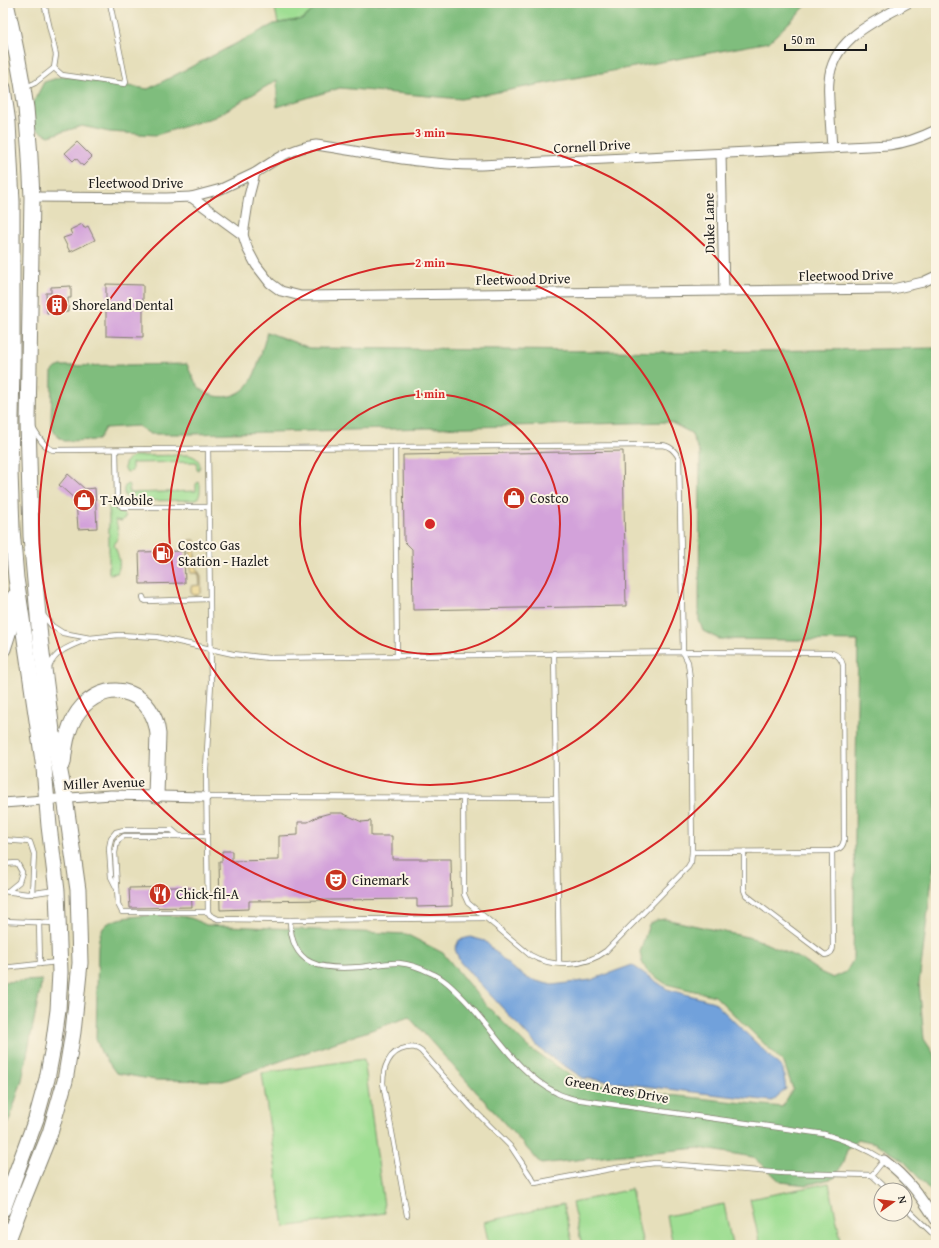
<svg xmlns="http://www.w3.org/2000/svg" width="939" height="1248" viewBox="0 0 939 1248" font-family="'Gentium Book Plus',serif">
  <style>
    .green { fill: #9fde93; stroke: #5e7d58 }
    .forest { fill: #7fbd7d; stroke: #4e6c4c }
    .sand { fill: #eeda9e; stroke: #857b5d }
    .water { fill: #71a1db; stroke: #465e7c }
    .building { fill: #d3a2da }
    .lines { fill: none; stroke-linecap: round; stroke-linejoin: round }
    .service-casing { stroke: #817e6c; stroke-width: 6 }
    .minor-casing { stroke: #817e6c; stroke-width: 11 }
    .trunk-casing { stroke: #817e6c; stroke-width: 17 }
    .service { stroke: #fff; stroke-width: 4.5 }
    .minor { stroke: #fff; stroke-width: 9 }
    .trunk { stroke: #fff; stroke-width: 15 }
    .ring { fill: none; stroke: #d62828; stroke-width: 2 }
    .labels { text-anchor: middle; stroke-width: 4; stroke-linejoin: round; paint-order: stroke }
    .street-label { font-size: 14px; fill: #1c1c1c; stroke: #fcf5e5 }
    .poi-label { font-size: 14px; fill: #1c1c1c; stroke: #fcf5e5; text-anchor: start }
    .centre { fill: #d62828; stroke: #fcf5e5; stroke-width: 2 }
    .ring-label { font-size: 12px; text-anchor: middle; font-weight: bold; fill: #d62828; stroke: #fcf5e5; stroke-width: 4; stroke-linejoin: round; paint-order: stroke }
  </style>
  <rect width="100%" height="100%" fill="#fcf5e5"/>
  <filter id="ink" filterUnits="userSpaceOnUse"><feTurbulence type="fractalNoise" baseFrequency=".025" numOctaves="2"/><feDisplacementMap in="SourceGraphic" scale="8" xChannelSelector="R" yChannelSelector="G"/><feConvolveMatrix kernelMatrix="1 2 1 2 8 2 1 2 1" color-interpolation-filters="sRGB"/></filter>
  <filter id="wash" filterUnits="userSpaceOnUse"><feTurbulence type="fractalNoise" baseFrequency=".012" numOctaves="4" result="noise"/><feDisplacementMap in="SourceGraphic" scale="16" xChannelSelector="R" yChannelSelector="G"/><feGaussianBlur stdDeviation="0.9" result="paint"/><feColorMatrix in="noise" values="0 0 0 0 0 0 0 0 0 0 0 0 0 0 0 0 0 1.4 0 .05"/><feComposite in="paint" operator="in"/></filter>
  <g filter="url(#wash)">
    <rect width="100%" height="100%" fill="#e6dfbb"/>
    <g class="green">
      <path d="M274,3H288V5L307,3H321L303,19L278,23Z"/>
      <path d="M189,455C196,457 200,460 200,467L198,470H197L196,462L132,463V471L127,472L124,468L126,461L133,456Z"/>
      <path d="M198,482L200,484C200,491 201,497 195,500L132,501C124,499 121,489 127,484L129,485V493L196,491V484Z"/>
      <path d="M110,499L116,510L126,516L122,521L115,520C119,528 119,538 114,545C118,554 122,564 117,573L109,574V505Z"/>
      <path d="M364,1059L385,1213L284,1227L262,1073Z"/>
      <path d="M829,1183L842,1245H760L750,1199Z"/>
      <path d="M631,1189L643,1245H582L572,1203Z"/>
      <path d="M563,1204L573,1245H489L484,1222Z"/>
      <path d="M724,1204L732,1245H673L667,1216Z"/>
    </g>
    <g class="forest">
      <path d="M321,3H809L769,42L461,99L340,88L277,107V80L215,117L156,135L109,132L82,126L49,136L33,128L32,105L44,82L64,76L148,89L274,24L303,19Z"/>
      <path d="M267,332L310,348L695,352L936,348V847L919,983L924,1039L936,1057V1197L903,1160L875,1143L858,1139L847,1150L843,1163L834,1178L807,1185L781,1182L753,1157L699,1148L611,1156L541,1164L409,1017L223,1081L155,1080L116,1073L101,1052L96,1039L98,946C99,937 100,930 107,924C120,914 170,914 186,917C193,918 200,922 206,925L406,934L443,953L484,1003L529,1048L579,1081L632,1091L782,1107L793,1089L784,1063L715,996L666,984L647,971L642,962L640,952L649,924L657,920L665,919L756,939L801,959L820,972L833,978L846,972L853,960L858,641L719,639L703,631L699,620L700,454L691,433L670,422L191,434H150L138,426L105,428L98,440L64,441L56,435L51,426L52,372L56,368L61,366L187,364C190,372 194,382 200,388C216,403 243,398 252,379C259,366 263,346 267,332Z"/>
      <path d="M42,980L22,1080L3,1140V982Z"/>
    </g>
    <path class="sand" d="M190,540H195V566L201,576V592L198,595H193L191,592V586L200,585L199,575L198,573H191Z"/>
    <path class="water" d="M470,937L485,941L512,968L529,979L552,985L591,980L632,965L667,989L714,1002L783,1069L786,1089L772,1101L684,1091L583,1078L542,1051L460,962L455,949L459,940Z"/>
    <g id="blocks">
      <g class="building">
        <path d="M77,142L92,157L83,166L76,158L73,161L65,153Z"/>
        <path d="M82,224L84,228L88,226L95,240L70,252L63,238L72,235L70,230Z"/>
        <path d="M106,284L143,285V337L106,336Z"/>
        <path d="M71,286V298H68V312L47,313L46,293H51V287Z"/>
        <path d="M623,451L626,606L413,610L412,549L404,541L403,455Z"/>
        <path d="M68,474L85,489L95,488L97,528L78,529L76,500L59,485Z"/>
        <path d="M184,551L185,583L140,584L139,552Z"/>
        <path d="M330,813H342L362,822L371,821V836H392V859H451L452,906L417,907V899L249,901V909L220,910L219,861H222V851H232V861L279,860V836L298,835V822H308L319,816Z"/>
        <path d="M177,887L191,888L192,907L130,908L129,888Z"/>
      </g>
    </g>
  </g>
  <g filter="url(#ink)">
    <use href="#blocks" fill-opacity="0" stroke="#817e6c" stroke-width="1"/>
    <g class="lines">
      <g class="service-casing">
        <g id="service">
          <path d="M54,68L62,75L125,84L126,82L110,3"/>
          <path d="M24,88L35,83L54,68L56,55L44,3"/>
          <path d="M33,428C38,437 44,447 53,450L395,447L397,655"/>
          <path d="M395,447L662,445C670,446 674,450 679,458L683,652L832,653C838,655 841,658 843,665L844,840C843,847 840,849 832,851L692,852"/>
          <path d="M208,449L211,683L206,769L208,912L210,915L218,919L290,920L486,918"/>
          <path d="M116,450L117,499L122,507H208"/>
          <path d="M143,597L144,600L146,601L209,599"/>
          <path d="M43,615L52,626L63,633L90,638L119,635L157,637L233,654L269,658L683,652L688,662L690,679L692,852L691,862L688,867L606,951C585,967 553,968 530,955L468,903L464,894L463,798"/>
          <path d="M554,653L559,963"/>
          <path d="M49,667C56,649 74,645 90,638"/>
          <path d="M206,797L556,798"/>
          <path d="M207,836H124L117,841L115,853L118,904L122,912H208"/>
          <path d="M3,840L30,842L34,854L32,894"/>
          <path d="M744,852V890L746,895L825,955C831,954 833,951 833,946L832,851"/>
          <path d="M3,864L17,863L22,872L19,882L8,891"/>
          <path d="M117,889L111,877L109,848L111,838L116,832L124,830H172L179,836"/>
          <path d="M3,891L28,894L55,890"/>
          <path d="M290,920C291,967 321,970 360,967C373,966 386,962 399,963C410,964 421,968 431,973C444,978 454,989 464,999C494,1030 516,1073 557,1093C562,1096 568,1097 574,1099L824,1134C846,1140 865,1148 884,1160L872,1175L888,1190"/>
          <path d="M3,921L56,923"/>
          <path d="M39,922L40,964"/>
          <path d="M3,968L57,962"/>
          <path d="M905,1207L932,1233L936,1231"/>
          <path d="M407,1215L383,1083C383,1068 389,1051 406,1048C412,1047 416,1047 421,1051L471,1107L512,1148L535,1183L616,1168L655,1163L784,1173L872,1175"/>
        </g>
      </g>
      <g class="minor-casing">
        <g id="minor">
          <path d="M832,148C831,133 830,117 829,102C829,95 828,88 829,81C832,38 876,21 908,3"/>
          <path d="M721,154L724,291"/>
          <path d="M32,197L166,198L191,197L243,235L248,250L256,265L270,283L281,291L301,296L893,289L923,282L936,276"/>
          <path d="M191,197L221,189L255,173"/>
          <path d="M243,235L249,196L255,173C275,160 291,148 316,145C371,153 426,166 481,165L889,145C906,143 920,138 936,130"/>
          <path d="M3,803L111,795L206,797"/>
          <path d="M884,1160C908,1178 921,1197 936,1221"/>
        </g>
      </g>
      <g class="trunk-casing">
        <g id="trunk">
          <path d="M6,3C14,38 21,73 26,108C29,138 31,168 32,197L28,421L31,536L40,638L52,731L65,798L78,890L80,963L73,1032L65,1081L50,1133L23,1200L6,1245"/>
          <path d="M3,88L8,123L12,202V365L10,472L12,529L16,578L44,768L49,826L57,891L60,972L58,1010L53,1047L47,1079L36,1119L3,1209"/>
          <path d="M3,649L9,630L14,597"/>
          <path d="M63,763C65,743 68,722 83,706C113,676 154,694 158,734L156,795"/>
        </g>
      </g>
      <use href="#service" class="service"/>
      <use href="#minor" class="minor"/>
      <use href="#trunk" class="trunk"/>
    </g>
  </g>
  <g class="ring">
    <circle cx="430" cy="524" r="130"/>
    <circle cx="430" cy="524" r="261"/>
    <circle cx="430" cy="524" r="391"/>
  </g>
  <defs>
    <g id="building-disc" transform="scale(1.15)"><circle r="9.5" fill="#c8321e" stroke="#fcf5e5"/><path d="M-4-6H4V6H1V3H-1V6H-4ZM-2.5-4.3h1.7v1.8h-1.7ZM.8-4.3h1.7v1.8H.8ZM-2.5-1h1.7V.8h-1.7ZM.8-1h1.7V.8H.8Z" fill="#fff"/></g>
    <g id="shop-disc" transform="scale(1.15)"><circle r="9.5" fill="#c8321e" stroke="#fcf5e5"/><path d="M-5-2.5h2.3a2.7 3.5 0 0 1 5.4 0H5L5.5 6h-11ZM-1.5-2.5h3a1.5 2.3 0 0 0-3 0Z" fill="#fff"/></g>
    <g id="fuel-disc" transform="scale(1.15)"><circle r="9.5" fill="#c8321e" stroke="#fcf5e5"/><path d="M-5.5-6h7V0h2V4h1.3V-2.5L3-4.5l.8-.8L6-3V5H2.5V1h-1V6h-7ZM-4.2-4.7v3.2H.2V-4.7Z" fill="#fff"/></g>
    <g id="theatre-disc" transform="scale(1.15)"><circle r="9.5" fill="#c8321e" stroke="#fcf5e5"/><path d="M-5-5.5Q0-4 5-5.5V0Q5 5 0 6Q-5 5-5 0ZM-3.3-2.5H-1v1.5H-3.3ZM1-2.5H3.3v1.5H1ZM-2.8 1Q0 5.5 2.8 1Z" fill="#fff"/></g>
    <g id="restaurant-disc" transform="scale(1.15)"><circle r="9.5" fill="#c8321e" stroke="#fcf5e5"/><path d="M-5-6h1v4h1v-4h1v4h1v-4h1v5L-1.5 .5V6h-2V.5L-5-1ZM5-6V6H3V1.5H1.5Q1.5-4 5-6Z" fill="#fff"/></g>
  </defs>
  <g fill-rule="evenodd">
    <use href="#building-disc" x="57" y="305"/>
    <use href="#shop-disc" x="514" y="498"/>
    <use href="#shop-disc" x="84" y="500"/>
    <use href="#fuel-disc" x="163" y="553"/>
    <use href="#theatre-disc" x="336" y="880"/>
    <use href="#restaurant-disc" x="160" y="894"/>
  </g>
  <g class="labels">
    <g class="street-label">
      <text transform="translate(592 146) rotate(-3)" y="5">Cornell Drive</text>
      <text x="136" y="188">Fleetwood Drive</text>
      <text transform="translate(709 223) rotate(-91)" y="5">Duke Lane</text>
      <text transform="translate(846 275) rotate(-1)" y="5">Fleetwood Drive</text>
      <text transform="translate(523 279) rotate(-1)" y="5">Fleetwood Drive</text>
      <text transform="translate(104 783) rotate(-2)" y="5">Miller Avenue</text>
      <text transform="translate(617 1089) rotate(10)" y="5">Green Acres Drive</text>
    </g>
    <g class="poi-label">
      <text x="72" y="310">Shoreland Dental</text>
      <text x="530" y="503">Costco</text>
      <text x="100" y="505">T-Mobile</text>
      <text x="178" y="550">Costco Gas<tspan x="178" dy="16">Station - Hazlet</tspan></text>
      <text x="352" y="885">Cinemark</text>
      <text x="176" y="899">Chick-fil-A</text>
    </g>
  </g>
  <circle cx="430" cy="524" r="6" class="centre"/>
  <g class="ring-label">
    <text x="430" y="137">3 min</text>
    <text x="430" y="267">2 min</text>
    <text x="430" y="398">1 min</text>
  </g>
  <rect width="939" height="1248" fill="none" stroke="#fcf5e5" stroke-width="16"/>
  <g transform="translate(893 1202) rotate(76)"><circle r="19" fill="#fcf5e5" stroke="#a29e95"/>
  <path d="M0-3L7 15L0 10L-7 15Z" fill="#c8321e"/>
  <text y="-6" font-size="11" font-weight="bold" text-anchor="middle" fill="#1c1c1c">N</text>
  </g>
  <path d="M785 44v6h81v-6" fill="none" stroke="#1c1c1c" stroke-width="2"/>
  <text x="791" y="44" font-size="12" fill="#1c1c1c" stroke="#fcf5e5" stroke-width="3" paint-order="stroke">50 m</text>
</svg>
